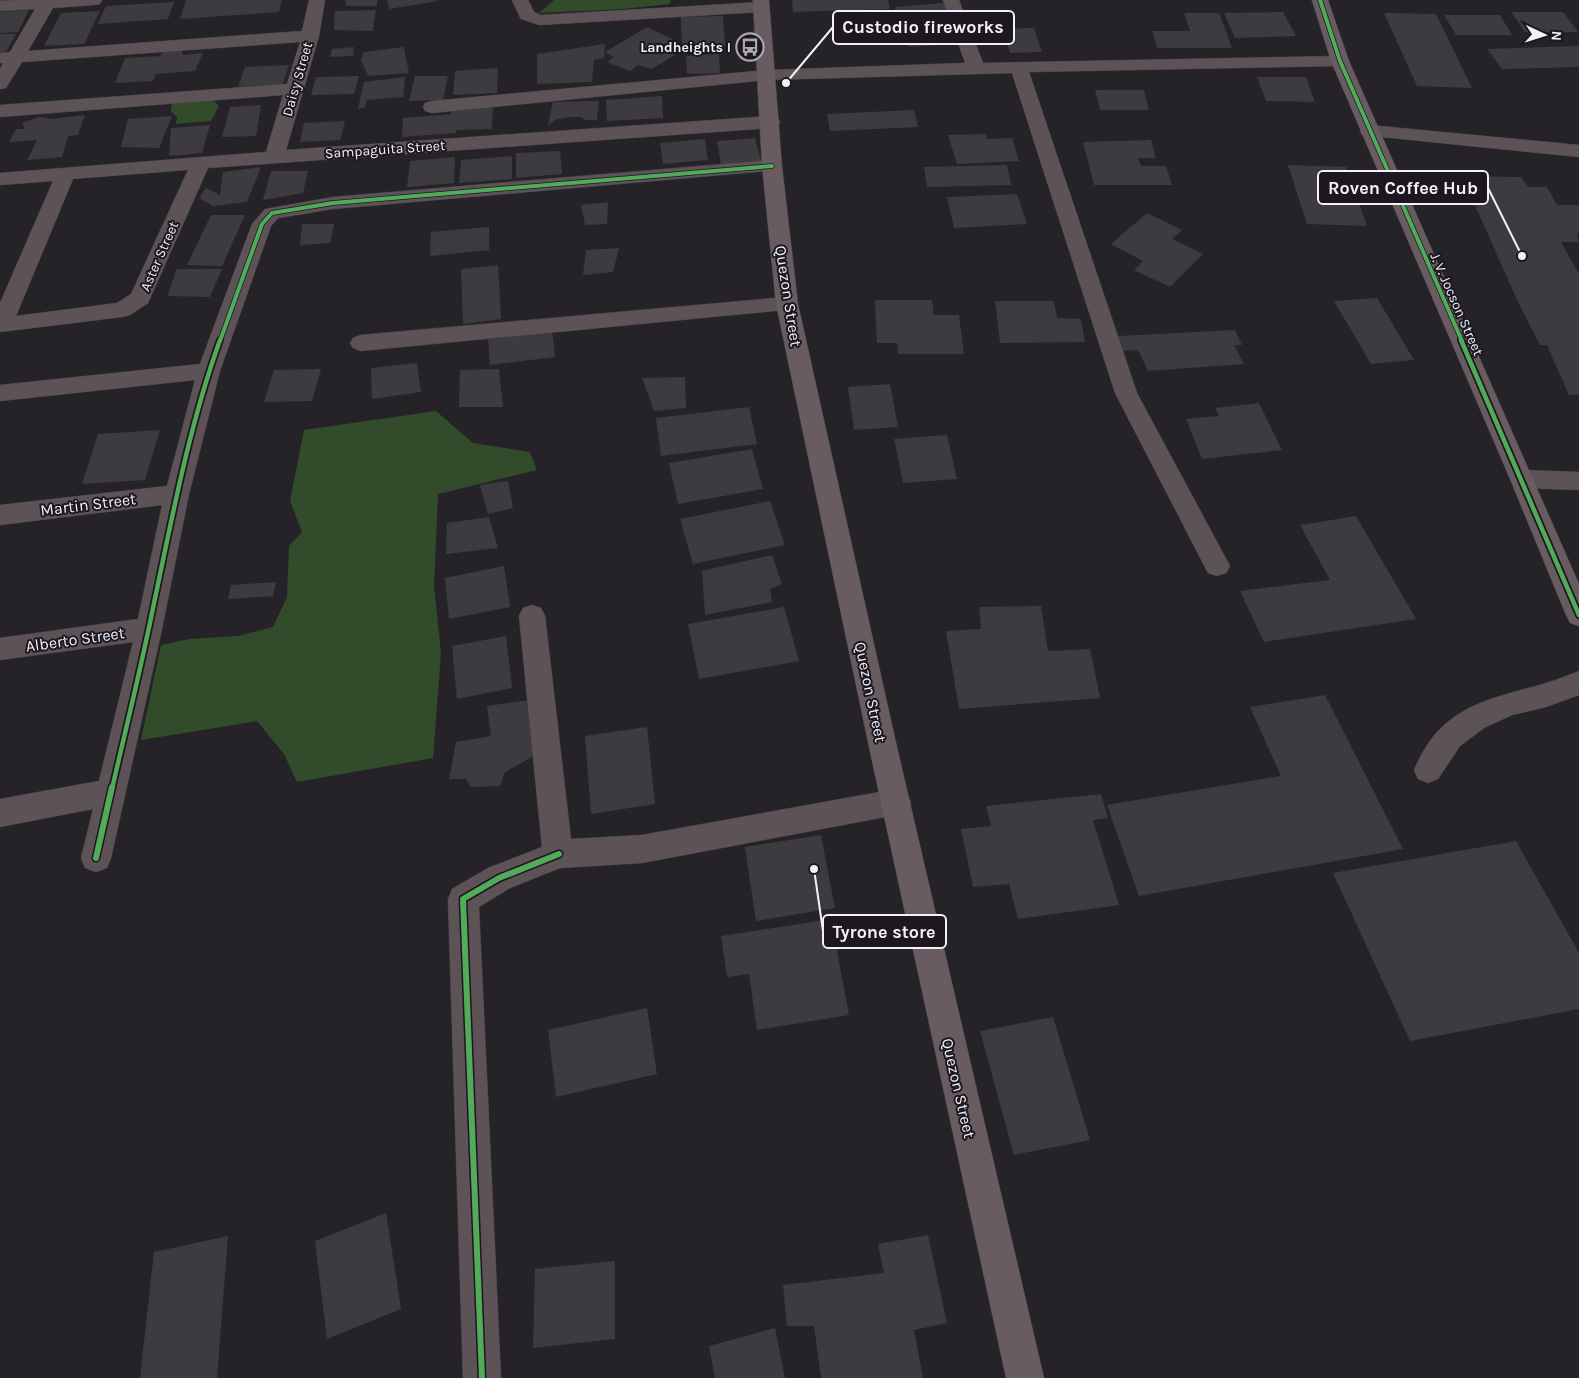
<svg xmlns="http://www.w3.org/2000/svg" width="1579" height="1378" viewBox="0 0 1579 1378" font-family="Karla,sans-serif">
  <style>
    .green { fill: #324c2b }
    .building { fill: #3d3b3f }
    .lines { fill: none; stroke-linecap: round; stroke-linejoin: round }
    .minor-casing { stroke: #424144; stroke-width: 1 }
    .major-casing { stroke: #424144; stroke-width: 1 }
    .minor { fill: #5d5357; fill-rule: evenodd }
    .major { fill: #685c60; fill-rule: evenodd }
    .cycleway-far2-casing { stroke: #1c1721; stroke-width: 5.5 }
    .cycleway-far1-casing { stroke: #1c1721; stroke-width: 8 }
    .cycleway-casing { stroke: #1c1721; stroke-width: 9 }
    .cycleway-far2 { stroke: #51ab58; stroke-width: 4 }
    .cycleway-far1 { stroke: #51ab58; stroke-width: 4.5 }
    .cycleway { stroke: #51ab58; stroke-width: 6 }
    .labels { text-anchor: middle; stroke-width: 4; stroke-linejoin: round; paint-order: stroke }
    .far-poi-label { font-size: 14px; font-weight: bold; fill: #f3f0f7; stroke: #1c1721; text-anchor: end }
    .far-street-label { font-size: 14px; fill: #f3f0f7; stroke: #1c1721 }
    .street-label { font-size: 16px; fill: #f3f0f7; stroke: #1c1721 }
    .leader { fill: none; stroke: #f3f0f7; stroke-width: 2 }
    .callout-dot { fill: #f3f0f7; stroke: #1c1721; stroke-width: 2 }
    .callout { fill: #1c1721; stroke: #f3f0f7; stroke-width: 2 }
    .callout-label { font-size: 18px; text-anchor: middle; font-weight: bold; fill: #f3f0f7 }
  </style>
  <rect width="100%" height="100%" fill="#252328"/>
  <g class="green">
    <path d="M554,0H671L669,4L623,9L539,13Z"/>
    <path d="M213,100L219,106L211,121L176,124L177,117L171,111L172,103Z"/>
    <path d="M436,411L473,443L530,452L537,470L438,494L434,586L441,653L433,758L297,782L284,754L257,721L141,740L161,645L189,639L238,636L273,627L287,597L289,546L302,532L290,501L304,430Z"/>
  </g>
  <g class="building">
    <path d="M186,0H282L279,12L180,19Z"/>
    <path d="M345,0H377V6H346Z"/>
    <path d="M387,0H437V1L389,9Z"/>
    <path d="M792,0H888L890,9L793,12Z"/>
    <path d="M174,2L168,19L98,24L106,6Z"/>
    <path d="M944,3L960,43L909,47L895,7Z"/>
    <path d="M29,10L18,32L0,33V12Z"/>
    <path d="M376,10L373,31L334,30L335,11Z"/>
    <path d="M100,11L84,44L44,46L61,13Z"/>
    <path d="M1283,12L1296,36L1235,38L1224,13Z"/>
    <path d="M1511,12H1563L1578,32H1525Z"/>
    <path d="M1184,13H1219L1232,48H1157L1152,31H1190Z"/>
    <path d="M1384,13L1436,14L1472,88L1417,86Z"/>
    <path d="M1444,15H1500L1512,35H1456Z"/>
    <path d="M723,16L725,46L682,47L681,17Z"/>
    <path d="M647,27L674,40L661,48L675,55L652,69L638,65L630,71L607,62L614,57L605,52Z"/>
    <path d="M1034,28L1042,52L1010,53L1002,29Z"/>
    <path d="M0,34H16L6,52L0,53Z"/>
    <path d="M605,44L604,58L594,60L592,82L537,84V54Z"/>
    <path d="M1579,46V67L1502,69L1487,49Z"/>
    <path d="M354,47L353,56L330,57L332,49Z"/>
    <path d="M404,47L409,73L368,76L361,60L364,52Z"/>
    <path d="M181,50L183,55L203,53L195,71L156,74L153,81L115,83L125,58L161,56L163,51Z"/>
    <path d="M719,54L720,73L687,74L686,56Z"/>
    <path d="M289,65L282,86L238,87L245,67Z"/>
    <path d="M498,68L497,93L453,95L455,71Z"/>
    <path d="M359,76L354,94L311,95L316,77Z"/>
    <path d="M415,76H448L443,100L409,101Z"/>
    <path d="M405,77L403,97L367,100L364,108L358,109L364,82Z"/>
    <path d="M1257,77H1306L1315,102L1266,101Z"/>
    <path d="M1095,90H1144L1149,110H1100Z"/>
    <path d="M662,96L663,118L607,121L606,100Z"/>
    <path d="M599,101L597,120H585L581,117H570L557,119L548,125L553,102Z"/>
    <path d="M261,105L256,136L222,137L230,107Z"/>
    <path d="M493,106L492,129L456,130V133L402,137L403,118L451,114L450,109Z"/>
    <path d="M914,110L918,127L830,131L827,114Z"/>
    <path d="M85,115L78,135L68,136L62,157L27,160L37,140L9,142L16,129H25L22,123L39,117L52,119Z"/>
    <path d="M172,116L159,148L121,147L128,119Z"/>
    <path d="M345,121L340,140L300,142L304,123Z"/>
    <path d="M210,125L202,153L169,156L171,128Z"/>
    <path d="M986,134L987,139L1012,138L1019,161L957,164L948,135Z"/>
    <path d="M755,138L761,162L721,165L717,141Z"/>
    <path d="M705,139L708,160L663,164L660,143Z"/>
    <path d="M1151,140L1156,158H1138L1141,166H1166L1172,185H1094L1083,142Z"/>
    <path d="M560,151L562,174L516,178V153Z"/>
    <path d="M512,156V179L459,183L461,160Z"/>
    <path d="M455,157L454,183L407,187L410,161Z"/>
    <path d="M1007,165L1011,185L927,187L924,167Z"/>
    <path d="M1288,165L1346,167L1367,226L1307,224Z"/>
    <path d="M261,167L247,202L213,206L199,198L206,188L220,195L223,172Z"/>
    <path d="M271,171H308L303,193L263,200Z"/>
    <path d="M1462,176L1521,177L1528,187H1547L1557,205H1579V233H1577L1579,242H1561L1579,274V395H1569L1547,345H1540L1518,302Z"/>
    <path d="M1017,194L1027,224L954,228L947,197Z"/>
    <path d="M608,202L607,224L585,225L581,205Z"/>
    <path d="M1147,213L1182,230L1172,239L1203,254L1170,287L1134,270L1143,261L1111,244Z"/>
    <path d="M211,215H245L222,266L187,265Z"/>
    <path d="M302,224H334L330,243L300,245Z"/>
    <path d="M489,227V250L430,256L431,232Z"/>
    <path d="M619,248L613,272L583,275L586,250Z"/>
    <path d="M498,265L501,319L463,324L461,269Z"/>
    <path d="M177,269H222L210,297L167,296Z"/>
    <path d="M1377,298L1414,360L1371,364L1334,301Z"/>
    <path d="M875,300H932L934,315H959L964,354H898L897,343H877Z"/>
    <path d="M995,301H1054L1057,318L1081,319L1085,342L1000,343Z"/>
    <path d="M552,330L555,357L490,365L488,339Z"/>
    <path d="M1235,330L1242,345H1234L1244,364L1148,371L1138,350L1123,351L1118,336Z"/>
    <path d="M417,363L421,392L372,399L371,368Z"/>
    <path d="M321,369L312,401L264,402L274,370Z"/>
    <path d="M499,369L503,407H459L460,370Z"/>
    <path d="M685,377L686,408L654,411L642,378Z"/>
    <path d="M890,384L898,427L854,430L848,387Z"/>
    <path d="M1259,403L1282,450L1202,459L1186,419L1219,416L1215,408Z"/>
    <path d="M749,407L757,444L661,456L656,418Z"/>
    <path d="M160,430L145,480L82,484L98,434Z"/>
    <path d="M947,435L957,479L903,483L894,439Z"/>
    <path d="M752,449L763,489L678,504L669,463Z"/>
    <path d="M508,481L513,508L488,514L480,485Z"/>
    <path d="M770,501L785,545L693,564L680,519Z"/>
    <path d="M1356,516L1416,619L1264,642L1240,591L1330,580L1300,525Z"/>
    <path d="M489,517L498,548L446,554L447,523Z"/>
    <path d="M772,555L782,584L770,589L772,602L705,615L702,571Z"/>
    <path d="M504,566L510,607L449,619L445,578Z"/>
    <path d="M276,582L273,596L228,599L231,585Z"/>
    <path d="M1041,606L1048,651L1090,649L1100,698L959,709L946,631L981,629L979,607Z"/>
    <path d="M784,607L799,661L699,679L688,624Z"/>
    <path d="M506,636L512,688L457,699L452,646Z"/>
    <path d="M1325,695L1403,849L1139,896L1107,805L1281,776L1250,707Z"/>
    <path d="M530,700L534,756L505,772L500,786L471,787L466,779H449L456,742L491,736L487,706Z"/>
    <path d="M647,727L655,804L591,814L585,736Z"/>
    <path d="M1101,794L1108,818L1093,820L1119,905L1018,919L1009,884L973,887L961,829L991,826L986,806Z"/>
    <path d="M821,835L835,908L756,921L745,847Z"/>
    <path d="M1516,841L1579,953V1009L1410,1041L1333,873Z"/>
    <path d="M831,919L849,1015L757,1030L749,974L727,977L721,936Z"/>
    <path d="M647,1008L657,1074L556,1097L548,1030Z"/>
    <path d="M1053,1017L1090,1140L1014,1155L980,1031Z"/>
    <path d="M386,1213L401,1309L327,1339L315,1241Z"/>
    <path d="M928,1235L947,1323L914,1330L923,1378H821L814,1326H787L783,1285L884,1273L878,1244Z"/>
    <path d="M228,1236L217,1378H140L154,1252Z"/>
    <path d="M615,1261V1339L533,1348L535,1269Z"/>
    <path d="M775,1328L785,1378H715L709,1346Z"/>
  </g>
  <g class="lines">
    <g class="minor-casing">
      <g id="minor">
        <path d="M15,0H102L100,4L94,5L53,8L28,51L302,31L309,0H325L319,36L286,150L771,116L778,118L780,122L778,126L771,128L208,168L148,303L130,315L122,317L0,332V303L53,181L0,185V173L266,152L283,95L0,117V105L287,84L300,42L22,62L6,88L0,89V69L3,63H0V53L10,52L35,9L0,11V1ZM188,170L131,294L117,303L16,316L73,179Z"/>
        <path d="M512,0H528L534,12L541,15L761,2L767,3L769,7L767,11L761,12L539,25L521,19Z"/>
        <path d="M943,0H959L983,63L1340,56L1346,57L1349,61L1346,65L1340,66L1029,72L1137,393L1230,566L1226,573L1217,576L1208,573L1115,393L1012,73L767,80L432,113L425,111L423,107L425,103L432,101L767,70L965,63Z"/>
        <path d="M1369,125L1579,145V157L1362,135L1360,131L1362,127Z"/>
        <path d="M772,160L779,162L782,166L779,170L333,209L278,218L271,226L220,371L189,494L162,629L111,858L107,868L96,872L85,868L81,858L93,809L0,827V799L99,781L133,642L0,660V638L138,619L162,505L0,525V505L167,486L195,380L0,401V385L200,364L252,224L265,209L333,197Z"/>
        <path d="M787,297L795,299L798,304L795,309L361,351L353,348L350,343L353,338L361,335Z"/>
        <path d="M1522,470L1579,472V490L1522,488L1513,485L1510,479L1513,473Z"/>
        <path d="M532,605L541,608L545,616L571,839L642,835L896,789L906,793L911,802L906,811L896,815L642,863L560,868L510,888L479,907L501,1378H463L448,899L452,889L488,868L542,847L519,616L523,608Z"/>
        <path d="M1579,671V695L1546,707L1512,715L1484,728L1460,746L1438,779L1428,783L1418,779L1414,770C1420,756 1430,738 1441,728C1469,700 1510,694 1546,683C1557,680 1568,675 1579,671Z"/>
      </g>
    </g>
    <g class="major-casing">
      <g id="major">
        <path d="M753,0H769L782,166L798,304L897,747L1044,1378H1006L869,747L776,304L762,166Z"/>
        <path d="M1312,0H1328L1349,61L1579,584V626L1570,623L1566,615L1510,479L1331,61Z"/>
      </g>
    </g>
    <use href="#minor" class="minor"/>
    <use href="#major" class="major"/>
    <g class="cycleway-far2-casing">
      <g id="cycleway-far2">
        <path d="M1320,0L1340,61L1462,341"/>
        <path d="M220,341L262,224L272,213L333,203L772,166"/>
      </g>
    </g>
    <g class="cycleway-far1-casing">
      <g id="cycleway-far1">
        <path d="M1461,340L1579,615"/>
        <path d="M112,789C126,728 141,668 153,608C172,518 189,426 220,340"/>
      </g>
    </g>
    <g class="cycleway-casing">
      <g id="cycleway">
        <path d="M96,858L112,787"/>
        <path d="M482,1378L463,899L499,878L559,854"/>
      </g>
    </g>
    <use href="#cycleway-far2" class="cycleway-far2"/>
    <use href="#cycleway-far1" class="cycleway-far1"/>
    <use href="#cycleway" class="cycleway"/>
  </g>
  <defs>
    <g id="bus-ring" transform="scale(1.4375)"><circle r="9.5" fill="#1c1721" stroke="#aba8af" stroke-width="1.5"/><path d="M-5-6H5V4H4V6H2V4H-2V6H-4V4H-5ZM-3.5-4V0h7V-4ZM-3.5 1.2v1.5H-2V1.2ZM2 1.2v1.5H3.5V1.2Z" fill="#aba8af"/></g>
  </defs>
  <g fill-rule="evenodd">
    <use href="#bus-ring" x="750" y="47"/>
  </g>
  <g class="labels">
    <g class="far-poi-label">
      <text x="731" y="52">Landheights I</text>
    </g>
    <g class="far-street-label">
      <text transform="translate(297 79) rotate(-74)" y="5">Daisy Street</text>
      <text transform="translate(385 149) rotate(-4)" y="5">Sampaguita Street</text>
      <text transform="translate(159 256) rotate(-66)" y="5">Aster Street</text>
      <text transform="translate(1457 304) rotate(66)" y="5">J. V. Jocson Street</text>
    </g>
    <g class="street-label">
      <text transform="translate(789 296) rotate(81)" y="6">Quezon Street</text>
      <text transform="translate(88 504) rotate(-7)" y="6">Martin Street</text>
      <text transform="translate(75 639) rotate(-8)" y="6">Alberto Street</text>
      <text transform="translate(871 692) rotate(78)" y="6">Quezon Street</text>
      <text transform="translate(959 1088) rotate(77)" y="6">Quezon Street</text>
    </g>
  </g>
  <path class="leader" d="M786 83L833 27M1522 256L1488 188M814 869L823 931"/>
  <g class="callout-dot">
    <circle cx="786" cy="83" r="5"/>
    <circle cx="1522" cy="256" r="5"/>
    <circle cx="814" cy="869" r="5"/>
  </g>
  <g class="callout">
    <rect x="833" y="11" width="181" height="33" rx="5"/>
    <rect x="1318" y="171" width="170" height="33" rx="5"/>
    <rect x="823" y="915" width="123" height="33" rx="5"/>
  </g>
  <g class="callout-label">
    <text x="923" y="33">Custodio fireworks</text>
    <text x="1403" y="194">Roven Coffee Hub</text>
    <text x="884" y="938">Tyrone store</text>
  </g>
  <g transform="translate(1544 35) rotate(94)" stroke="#1c1721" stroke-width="4" paint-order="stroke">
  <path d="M0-4L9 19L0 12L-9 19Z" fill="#f3f0f7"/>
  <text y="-8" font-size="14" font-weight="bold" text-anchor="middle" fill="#f3f0f7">N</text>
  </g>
</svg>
